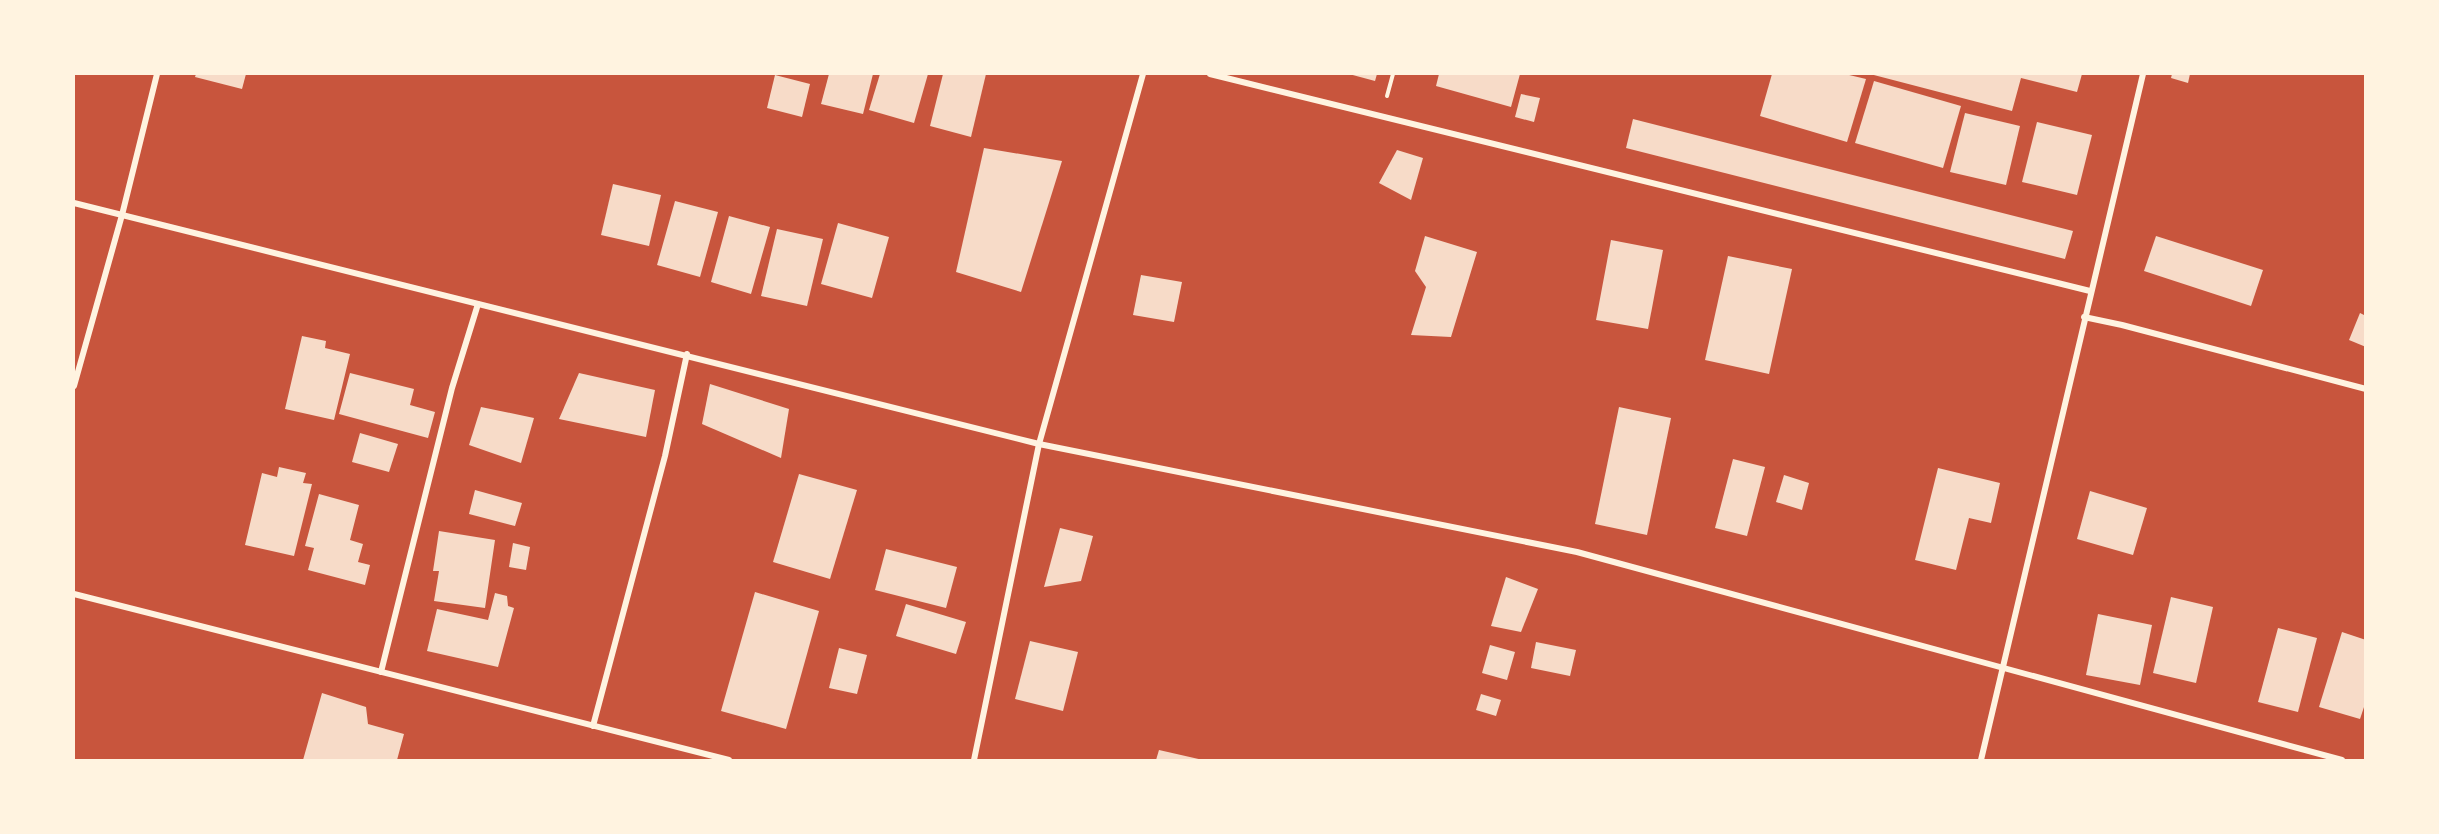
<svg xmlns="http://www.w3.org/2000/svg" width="2439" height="834" viewBox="0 0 2439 834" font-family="'Roboto Condensed',sans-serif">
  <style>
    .building { fill: #f7dbc8 }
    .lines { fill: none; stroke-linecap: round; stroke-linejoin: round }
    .path { stroke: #fff3e0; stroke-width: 4 }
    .minor { stroke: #fff3e0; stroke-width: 6 }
  </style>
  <rect width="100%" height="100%" fill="#c8553d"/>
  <g class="building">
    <path d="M196,74H246L242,89L195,77Z"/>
    <path d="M829,74H873L863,114L821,104Z"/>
    <path d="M880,74H928L914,123L869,110Z"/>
    <path d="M943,74H986L971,137L930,126Z"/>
    <path d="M1349,74H1377L1375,81Z"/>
    <path d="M1439,74H1520L1511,107L1436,86Z"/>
    <path d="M1772,74H1845L1866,79L1847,142L1760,116Z"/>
    <path d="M1870,74H2082L2077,92L2021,78L2012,111Z"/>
    <path d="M2172,74H2190L2188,83L2171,78Z"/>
    <path d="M775,75L810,84L802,117L767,108Z"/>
    <path d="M1874,81L1961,106L1943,168L1855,143Z"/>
    <path d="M1521,94L1540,98L1534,122L1515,117Z"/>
    <path d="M1965,113L2020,126L2006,185L1950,172Z"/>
    <path d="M1633,119L2073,231L2065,259L1626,148Z"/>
    <path d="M2037,122L2092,135L2077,195L2022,182Z"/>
    <path d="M984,148L1062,161L1021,292L956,272Z"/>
    <path d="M1397,150L1423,158L1411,200L1379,183Z"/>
    <path d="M613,184L661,195L649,246L601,235Z"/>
    <path d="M675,201L718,212L700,277L657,265Z"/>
    <path d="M729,216L770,227L751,294L711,282Z"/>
    <path d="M838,223L889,237L872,298L821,284Z"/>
    <path d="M777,229L823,239L807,306L761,296Z"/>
    <path d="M1425,236L1477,252L1451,337L1411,335L1426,287L1415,271Z"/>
    <path d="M2156,236L2263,270L2251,306L2144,271Z"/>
    <path d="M1611,240L1663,250L1648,329L1596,320Z"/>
    <path d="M1728,256L1792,269L1769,374L1705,360Z"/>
    <path d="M1141,275L1182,282L1174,322L1133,315Z"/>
    <path d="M2360,313L2366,316V347L2349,340Z"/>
    <path d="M302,336L326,341L325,348L350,354L334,420L285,409Z"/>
    <path d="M350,373L414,389L410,405L435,412L428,438L339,414Z"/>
    <path d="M579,373L655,390L646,437L559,419Z"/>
    <path d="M710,384L789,409L781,458L702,424Z"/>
    <path d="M481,407L534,418L521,463L469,445Z"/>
    <path d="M1619,407L1671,418L1647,535L1595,524Z"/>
    <path d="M360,433L398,444L389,472L352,462Z"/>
    <path d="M1733,459L1765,467L1747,536L1715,528Z"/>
    <path d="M279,467L306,473L303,483L312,484L294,556L245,545L262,473L277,477Z"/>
    <path d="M1938,468L2000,483L1991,523L1969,518L1956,570L1915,560Z"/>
    <path d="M799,474L857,490L830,579L773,562Z"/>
    <path d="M1784,475L1809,483L1802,510L1776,502Z"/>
    <path d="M475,490L522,503L515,526L469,514Z"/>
    <path d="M2090,491L2147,508L2133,555L2077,539Z"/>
    <path d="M319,494L359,505L350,540L363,544L358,562L370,565L365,585L308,570L314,548L305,546Z"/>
    <path d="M1060,528L1093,536L1081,581L1044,587Z"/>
    <path d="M439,531L495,540L485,608L434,601L439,571H433Z"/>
    <path d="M513,543L530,547L526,570L509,567Z"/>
    <path d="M886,549L957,567L946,608L875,590Z"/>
    <path d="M1506,577L1538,589L1521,632L1491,626Z"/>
    <path d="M755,592L819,611L786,729L721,711Z"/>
    <path d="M495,593L507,596L508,606L514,608L498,667L427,651L437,609L488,620Z"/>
    <path d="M2171,597L2213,607L2196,683L2153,673Z"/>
    <path d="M906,604L966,622L956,654L896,636Z"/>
    <path d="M2098,614L2152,625L2140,685L2086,675Z"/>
    <path d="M2278,628L2317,638L2298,712L2258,702Z"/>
    <path d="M2342,632L2366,640V701L2360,719L2319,707Z"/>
    <path d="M1030,641L1078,652L1063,711L1015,699Z"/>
    <path d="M1536,642L1576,650L1570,676L1531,668Z"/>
    <path d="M1490,645L1515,652L1507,680L1482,673Z"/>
    <path d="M839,648L867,655L857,694L829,688Z"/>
    <path d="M322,693L366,707L368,724L404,734L397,760H303Z"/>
    <path d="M1481,694L1501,700L1496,716L1476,710Z"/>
    <path d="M1159,750L1203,760H1156Z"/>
  </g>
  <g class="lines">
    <path class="path" d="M1387,96L1393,74"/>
    <g class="minor">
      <path d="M1210,74L2090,291"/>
      <path d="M74,203L1039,444L1577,552L2342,760"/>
      <path d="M2084,317L2122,325L2366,389"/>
      <path d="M74,386L122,215L157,74"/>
      <path d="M74,594L729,760"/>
      <path d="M381,672L452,388L478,304"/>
      <path d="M593,726L665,456L687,354"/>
      <path d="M974,760L1039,444L1143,74"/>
      <path d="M1981,760L2143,74"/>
    </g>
  </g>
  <rect width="2439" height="834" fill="none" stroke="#fff3e0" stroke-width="150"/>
</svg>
